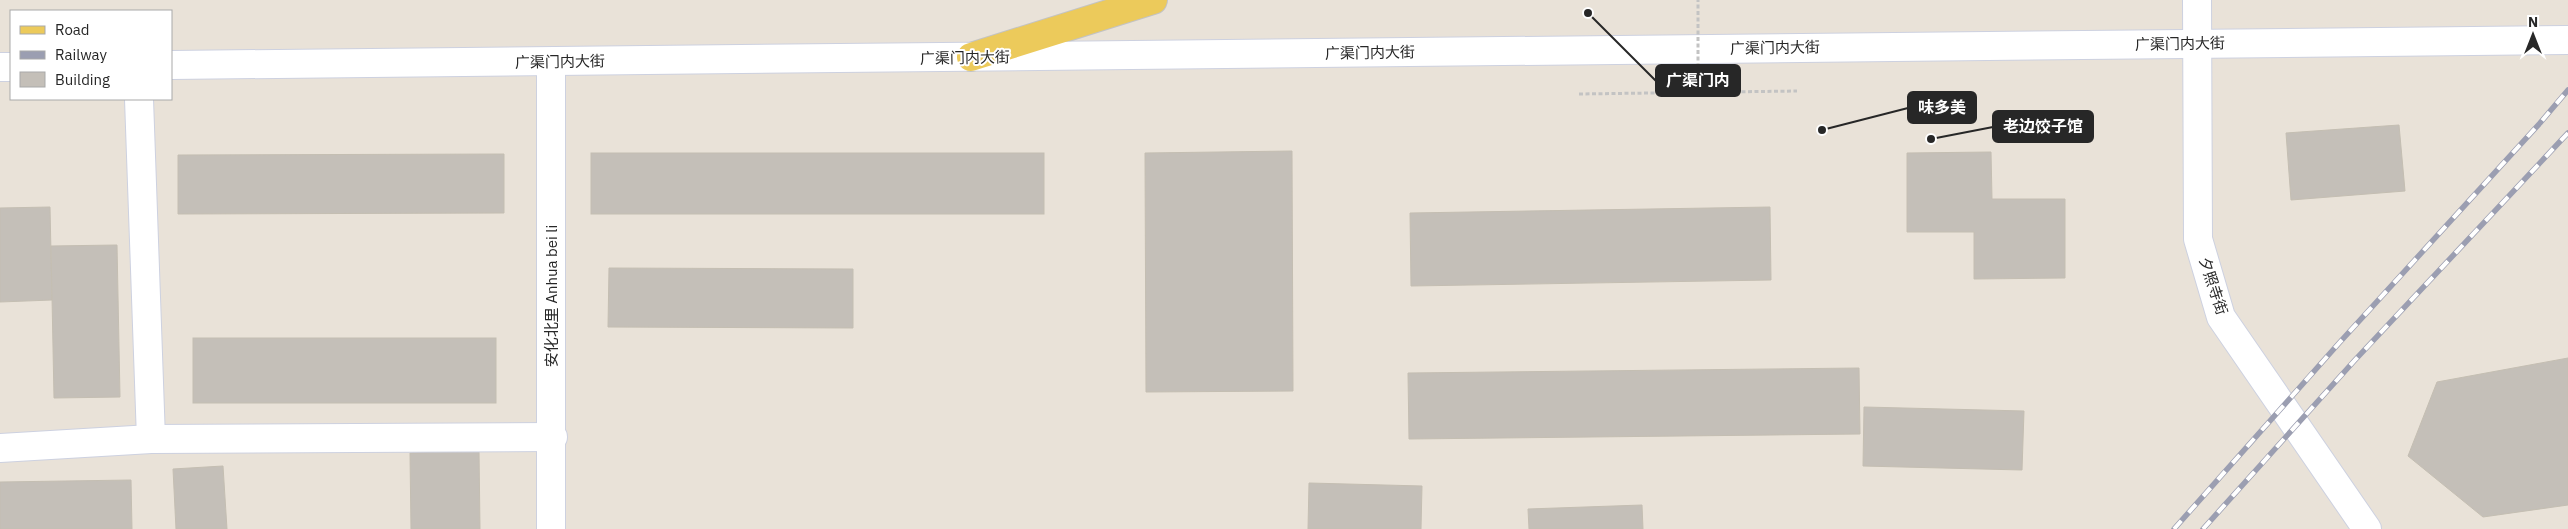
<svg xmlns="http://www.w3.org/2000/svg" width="2568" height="529" viewBox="0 0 2568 529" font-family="'IBM Plex Sans','Noto Sans SC',sans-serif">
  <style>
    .building { fill: #c4bfb8; stroke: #c4beb2 }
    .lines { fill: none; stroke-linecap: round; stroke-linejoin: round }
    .street-casing { stroke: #cdd1e0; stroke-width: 30 }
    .secondary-casing { stroke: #cdd1e0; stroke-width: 30 }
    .primary-casing { stroke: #c3c3c3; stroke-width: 30 }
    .path { stroke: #c3c3c3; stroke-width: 3; stroke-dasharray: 4 2.5; stroke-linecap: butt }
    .street { stroke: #fff; stroke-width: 28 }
    .secondary { stroke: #fff; stroke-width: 28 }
    .primary { stroke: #ecca5b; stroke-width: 28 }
    .rail-casing { stroke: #9b9eb1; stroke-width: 5.5 }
    .rail { stroke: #fff; stroke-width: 4; stroke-dasharray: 11; stroke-linecap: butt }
    .path-bridge { stroke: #c3c3c3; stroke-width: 3; stroke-dasharray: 4 2.5; stroke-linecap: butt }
    .labels { text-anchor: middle; stroke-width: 4; stroke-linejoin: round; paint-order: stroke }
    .street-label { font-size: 15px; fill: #272727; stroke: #fff }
    .leader { fill: none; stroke: #272727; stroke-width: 2 }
    .callout-dot { fill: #272727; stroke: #fff; stroke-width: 2 }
    .callout { fill: #272727; stroke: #272727; stroke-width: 2 }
    .callout-label { font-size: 16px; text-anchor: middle; font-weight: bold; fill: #fff }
  </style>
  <rect width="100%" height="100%" fill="#e9e2d8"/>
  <g class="building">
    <path d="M2399,125L2405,191L2291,200L2286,133Z"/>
    <path d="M1292,151L1293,391L1146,392L1145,153Z"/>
    <path d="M1991,152L1992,199H2065V278L1974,279V232H1907V153Z"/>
    <rect x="591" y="153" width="453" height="61"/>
    <path d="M504,154V213L178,214V155Z"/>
    <path d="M50,207L52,300L0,302V208Z"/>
    <path d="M1770,207L1771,280L1411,286L1410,213Z"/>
    <path d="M117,245L120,397L54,398L51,246Z"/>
    <path d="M609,268L853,269V328L608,327Z"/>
    <rect x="193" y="338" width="303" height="65"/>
    <path d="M2568,358V505L2483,517L2408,456L2437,382Z"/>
    <path d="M1859,368L1860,434L1409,439L1408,373Z"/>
    <path d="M1864,407L2024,411L2022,470L1863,466Z"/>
    <path d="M479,451L480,529H411L410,453Z"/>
    <path d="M223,466L227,529H176L173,469Z"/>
    <path d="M131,480L132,529H0V482Z"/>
    <path d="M1309,483L1422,486L1421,529H1308Z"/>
    <path d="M1642,505L1643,529H1529L1528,509Z"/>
  </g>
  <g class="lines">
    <g class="street-casing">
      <g id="street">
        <path d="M551,62V529"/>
        <path d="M139,99L151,439"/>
        <path d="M0,448L151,439L553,437"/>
      </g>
    </g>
    <g class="secondary-casing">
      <g id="secondary">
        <path d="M2197,0L2198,239L2221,317L2367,529"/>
        <path d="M171,65L2568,40"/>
        <path d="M0,67H11"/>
      </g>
    </g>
    <g class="primary-casing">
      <path id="primary" d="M971,57L1153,0"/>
    </g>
    <path class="path" d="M1579,94L1797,91"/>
    <use href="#street" class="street"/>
    <use href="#secondary" class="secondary"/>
    <use href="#primary" class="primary"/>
    <g class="rail-casing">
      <g id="rail">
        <path d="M2174,529L2340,342L2540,123L2568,90"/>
        <path d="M2203,529L2355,360L2568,133"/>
      </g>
    </g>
    <use href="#rail" class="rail"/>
    <path class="path-bridge" d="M1698,93V0"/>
  </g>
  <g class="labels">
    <g class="street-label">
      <text transform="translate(2180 44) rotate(-1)" y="5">广渠门内大街</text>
      <text transform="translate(1775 48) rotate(-1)" y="5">广渠门内大街</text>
      <text transform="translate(1370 53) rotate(-1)" y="5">广渠门内大街</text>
      <text transform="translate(965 58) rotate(-1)" y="5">广渠门内大街</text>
      <text transform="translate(560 62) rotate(-1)" y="5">广渠门内大街</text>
      <text transform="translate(2213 286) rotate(72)" y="5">夕照寺街</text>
      <text transform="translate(552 296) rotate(-90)" y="5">安化北里 Anhua bei li</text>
    </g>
  </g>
  <path class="leader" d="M1588 13L1656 81M1822 130L1908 108M1931 139L1993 127"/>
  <g class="callout-dot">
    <circle cx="1588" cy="13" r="5"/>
    <circle cx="1822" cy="130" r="5"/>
    <circle cx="1931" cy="139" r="5"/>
  </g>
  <g class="callout">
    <rect x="1656" y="65" width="84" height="31" rx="5"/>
    <rect x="1908" y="92" width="68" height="31" rx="5"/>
    <rect x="1993" y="111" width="100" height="31" rx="5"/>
  </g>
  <g class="callout-label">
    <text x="1698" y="86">广渠门内</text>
    <text x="1942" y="113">味多美</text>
    <text x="2043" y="132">老边饺子馆</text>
  </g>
  <rect x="10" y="10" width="162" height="90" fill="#ffffff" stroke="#a9a9a9"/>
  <rect x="20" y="26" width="25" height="8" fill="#ecca5b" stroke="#a9a9a9"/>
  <text x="55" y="35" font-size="15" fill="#272727">Road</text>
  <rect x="20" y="51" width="25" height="8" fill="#9b9eb1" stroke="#a9a9a9"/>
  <text x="55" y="60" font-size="15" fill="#272727">Railway</text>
  <rect x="20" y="72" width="25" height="15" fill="#c4bfb8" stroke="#a9a9a9"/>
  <text x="55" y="85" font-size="15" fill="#272727">Building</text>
  <g transform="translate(2533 35)" stroke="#ffffff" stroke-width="4" paint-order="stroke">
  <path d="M0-4L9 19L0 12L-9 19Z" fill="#272727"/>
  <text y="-8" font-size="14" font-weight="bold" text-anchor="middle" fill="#272727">N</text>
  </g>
</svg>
